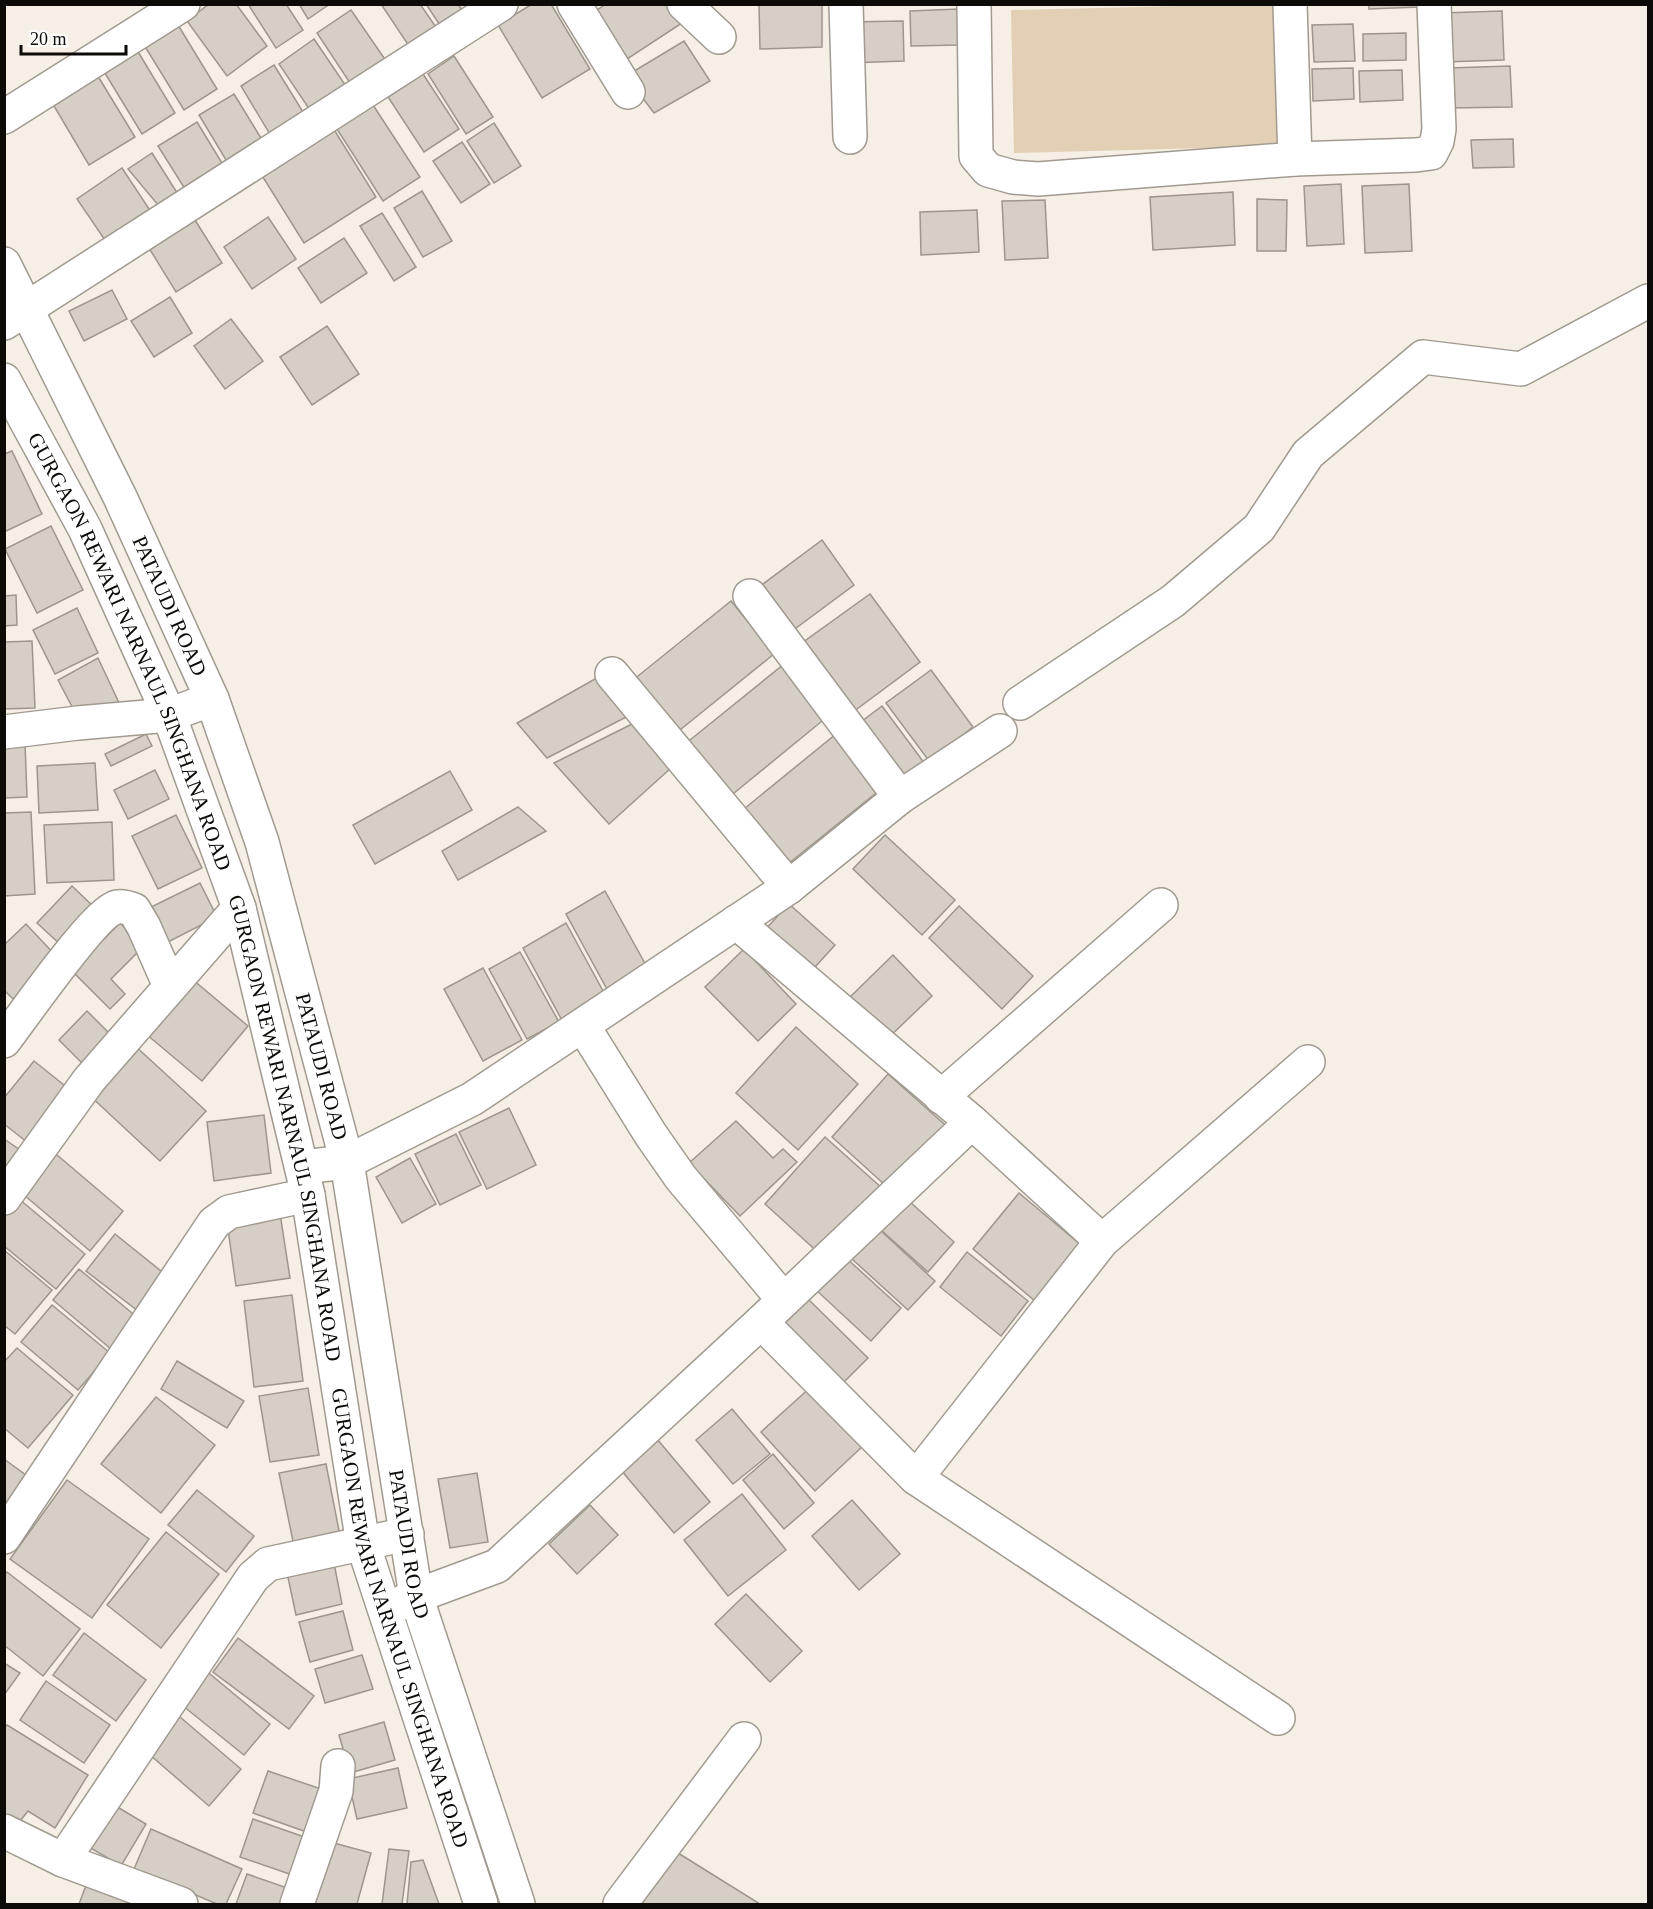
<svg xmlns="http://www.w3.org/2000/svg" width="1653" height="1909" viewBox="0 0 1653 1909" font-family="'Times New Roman',serif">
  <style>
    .green { fill: #e3cfb3 }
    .building { fill: #d6cfc5; stroke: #9d968c; stroke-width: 1.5 }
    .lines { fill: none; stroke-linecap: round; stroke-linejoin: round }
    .minor-casing { stroke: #a19a90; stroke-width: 36 }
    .primary-casing { stroke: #a19a90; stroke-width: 36 }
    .minor { stroke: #fff; stroke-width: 33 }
    .primary { stroke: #fff; stroke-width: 33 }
    .labels { text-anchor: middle; stroke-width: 4.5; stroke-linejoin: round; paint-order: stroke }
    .street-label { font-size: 21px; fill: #0d0b08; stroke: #fefdfb }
  </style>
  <rect width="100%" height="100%" fill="#f6efe5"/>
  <path class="green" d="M1222,5H1276L1280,146L1014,153L1011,10Z"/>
  <g class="building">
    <path d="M209,4H236L267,46L227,76L187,21Z"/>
    <path d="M248,4H286L303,30L276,48Z"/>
    <path d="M299,4H325L327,6L308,19Z"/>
    <path d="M381,4H420L438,30L411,49Z"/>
    <path d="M426,4H458L467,18L445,33Z"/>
    <path d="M532,4H551L590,69L542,98L498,25Z"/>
    <path d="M606,4H670L682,23L615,67L588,16Z"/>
    <path d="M759,4H822V47L760,49Z"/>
    <path d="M1369,4H1419V7L1369,9Z"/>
    <path d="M958,9L959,45L911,46L910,11Z"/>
    <path d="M351,10L391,68L356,92L317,33Z"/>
    <path d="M1502,11L1504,60L1444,62L1442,13Z"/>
    <path d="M903,21L904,61L848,63L847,22Z"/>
    <path d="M1353,24L1355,61L1314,62L1312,25Z"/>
    <path d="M178,25L217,89L184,110L144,45Z"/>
    <path d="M1406,33V60L1363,61V34Z"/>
    <path d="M314,39L352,95L316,119L279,64Z"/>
    <path d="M684,41L710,81L654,113L626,76Z"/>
    <path d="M137,50L175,113L142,134L103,70Z"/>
    <path d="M454,56L493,117L466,134L428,74Z"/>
    <path d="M274,65L311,125L277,146L241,86Z"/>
    <path d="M1510,66L1512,107L1450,108L1449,68Z"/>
    <path d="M1353,68L1354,99L1313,101L1312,69Z"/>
    <path d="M1402,70L1403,100L1360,102L1359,71Z"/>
    <path d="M96,73L135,137L89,165L51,101Z"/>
    <path d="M423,74L459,129L424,152L388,97Z"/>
    <path d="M234,94L267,148L232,170L199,115Z"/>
    <path d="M373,105L420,177L383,201L337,129Z"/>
    <path d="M197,122L228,173L190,197L158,146Z"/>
    <path d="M494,123L521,166L494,183L467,141Z"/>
    <path d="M333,128L376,197L304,243L261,174Z"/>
    <path d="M1513,139L1514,167L1473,168L1471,140Z"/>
    <path d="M462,142L490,184L461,203L433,161Z"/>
    <path d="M152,153L181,199L164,212L128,169Z"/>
    <path d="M122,168L157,221L113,252L77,199Z"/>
    <path d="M1341,184L1344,244L1307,246L1304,186Z"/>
    <path d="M1409,184L1412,251L1365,253L1362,186Z"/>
    <path d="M422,191L452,241L423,257L394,208Z"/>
    <path d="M1233,192L1235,245L1153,250L1150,197Z"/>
    <path d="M1257,199L1287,200L1286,251H1257Z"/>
    <path d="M1045,200L1048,258L1005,260L1002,201Z"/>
    <path d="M977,210L979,252L921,255L920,212Z"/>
    <path d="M382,213L416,267L394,281L360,226Z"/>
    <path d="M268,217L296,259L252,289L224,247Z"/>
    <path d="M195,220L222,263L176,292L149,248Z"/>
    <path d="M344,238L367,273L321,303L298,268Z"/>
    <path d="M112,290L127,319L84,341L69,311Z"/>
    <path d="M170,297L192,333L154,357L131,321Z"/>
    <path d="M231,319L263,361L225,389L194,346Z"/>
    <path d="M327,326L359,374L312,405L280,357Z"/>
    <path d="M12,451L42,514L4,532V454Z"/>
    <path d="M51,526L83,590L37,613L5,549Z"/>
    <path d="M822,540L854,585L788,634L755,590Z"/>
    <path d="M870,594L920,662L853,712L802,643Z"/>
    <path d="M16,595L17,625L4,626V596Z"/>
    <path d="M731,601L774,654L675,734L633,680Z"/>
    <path d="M77,608L98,653L55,674L33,630Z"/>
    <path d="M32,641L35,708L4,709V642Z"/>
    <path d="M98,658L121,707L78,718L58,680Z"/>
    <path d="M784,664L827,717L728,798L685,744Z"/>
    <path d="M931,670L973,727L929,761L886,703Z"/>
    <path d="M602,675L632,714L547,758L517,723Z"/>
    <path d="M882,706L925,764L900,783L857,725Z"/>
    <path d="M632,724L671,768L609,824L554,763Z"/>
    <path d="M146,734L152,746L111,766L105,754Z"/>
    <path d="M836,734L881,789L783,868L739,813Z"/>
    <path d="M25,743L27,797L4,798V744Z"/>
    <path d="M95,763L98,810L39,813L37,766Z"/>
    <path d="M155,770L169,799L128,819L114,790Z"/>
    <path d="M450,771L472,810L375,864L353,825Z"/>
    <path d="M518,807L546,831L458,880L442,851Z"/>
    <path d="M31,812L35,894L4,896V813Z"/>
    <path d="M176,815L202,868L158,889L132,836Z"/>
    <path d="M112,822L114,880L47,883L44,825Z"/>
    <path d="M885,835L955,900L922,935L853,869Z"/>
    <path d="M200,883L217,917L168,942L151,907Z"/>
    <path d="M72,886L96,909L62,946L37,923Z"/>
    <path d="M605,891L648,969L608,991L566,914Z"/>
    <path d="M789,904L835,945L806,977L760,935Z"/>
    <path d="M959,906L1033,976L1002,1009L929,938Z"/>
    <path d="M120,923L144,946L111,979L125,994L110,1009L72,971Z"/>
    <path d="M566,923L609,1002L565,1026L523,948Z"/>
    <path d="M26,924L57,957L13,999L4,990V945Z"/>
    <path d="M744,949L796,1004L758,1041L705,987Z"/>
    <path d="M520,952L559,1022L527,1039L489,969Z"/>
    <path d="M893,955L932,996L885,1041L847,1000Z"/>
    <path d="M483,968L522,1040L483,1061L444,989Z"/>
    <path d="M186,974L248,1026L202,1081L140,1029Z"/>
    <path d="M87,1011L116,1040L88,1069L59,1040Z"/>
    <path d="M796,1027L858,1084L798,1150L736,1093Z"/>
    <path d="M133,1044L206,1111L160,1161L87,1093Z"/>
    <path d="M34,1061L74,1093L32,1146L4,1124V1098Z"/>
    <path d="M888,1074L952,1131L895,1194L832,1137Z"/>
    <path d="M509,1108L536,1165L487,1189L459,1132Z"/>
    <path d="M264,1115L271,1173L214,1181L207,1122Z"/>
    <path d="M736,1121L773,1158L783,1149L797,1162L740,1216L689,1163Z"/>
    <path d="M456,1134L481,1185L440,1205L415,1154Z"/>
    <path d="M825,1137L883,1189L822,1256L765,1204Z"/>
    <path d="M4,1139L26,1154L4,1186Z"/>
    <path d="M50,1149L123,1211L90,1251L17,1189Z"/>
    <path d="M410,1158L436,1204L402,1223L376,1177Z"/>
    <path d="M1019,1193L1081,1245L1035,1301L973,1249Z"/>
    <path d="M13,1194L85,1254L56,1289L4,1246V1204Z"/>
    <path d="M908,1200L954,1242L928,1272L881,1230Z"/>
    <path d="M279,1207L290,1278L236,1286L226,1215Z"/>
    <path d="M879,1229L935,1281L908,1310L852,1259Z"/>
    <path d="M115,1234L166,1275L138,1311L86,1271Z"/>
    <path d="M4,1250L52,1290L15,1334L4,1325Z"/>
    <path d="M967,1252L1028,1301L1001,1336L940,1287Z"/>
    <path d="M844,1256L901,1308L871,1341L815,1289Z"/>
    <path d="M79,1269L138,1318L111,1349L53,1300Z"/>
    <path d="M292,1295L303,1381L254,1387L244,1301Z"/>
    <path d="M807,1298L868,1358L842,1384L781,1325Z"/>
    <path d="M52,1305L110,1353L78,1390L21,1342Z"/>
    <path d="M17,1348L73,1395L28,1448L4,1428V1362Z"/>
    <path d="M177,1361L244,1401L227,1428L161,1389Z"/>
    <path d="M812,1386L865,1444L815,1491L761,1432Z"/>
    <path d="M308,1388L319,1455L270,1462L259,1396Z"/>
    <path d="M156,1397L215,1445L161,1513L101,1464Z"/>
    <path d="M732,1409L770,1454L733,1484L696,1440Z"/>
    <path d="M657,1439L710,1502L674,1533L621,1470Z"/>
    <path d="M773,1454L814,1503L784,1529L743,1480Z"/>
    <path d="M4,1459L34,1481L4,1517Z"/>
    <path d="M326,1464L341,1541L295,1551L279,1473Z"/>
    <path d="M477,1473L488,1542L450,1548L438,1479Z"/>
    <path d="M67,1480L149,1539L92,1618L10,1559Z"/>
    <path d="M197,1490L254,1536L226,1572L168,1525Z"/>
    <path d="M742,1494L786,1550L728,1596L684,1540Z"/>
    <path d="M852,1500L900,1554L859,1590L812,1536Z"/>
    <path d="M590,1505L618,1535L577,1574L549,1544Z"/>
    <path d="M166,1532L219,1574L161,1648L107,1605Z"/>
    <path d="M333,1558L342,1604L296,1615L286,1568Z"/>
    <path d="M7,1572L80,1629L43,1676L4,1645V1576Z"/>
    <path d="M746,1594L802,1651L770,1682L715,1624Z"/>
    <path d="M343,1611L353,1650L310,1662L299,1622Z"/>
    <path d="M84,1633L146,1680L116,1721L53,1675Z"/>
    <path d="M238,1638L314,1696L289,1729L213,1672Z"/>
    <path d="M362,1655L373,1689L325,1703L315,1669Z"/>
    <path d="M4,1663L20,1673L4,1695Z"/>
    <path d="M204,1669L270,1724L244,1755L178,1702Z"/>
    <path d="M46,1681L110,1725L84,1763L20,1720Z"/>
    <path d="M173,1711L241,1769L209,1806L142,1748Z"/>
    <path d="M384,1722L395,1760L350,1773L339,1735Z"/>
    <path d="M7,1725L88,1775L55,1828L28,1811L13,1830L4,1825V1728Z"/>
    <path d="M398,1768L407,1808L357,1819L348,1779Z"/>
    <path d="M268,1771L330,1792L315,1835L253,1813Z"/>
    <path d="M109,1802L146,1824L121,1866L84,1844Z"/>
    <path d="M253,1819L313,1840L301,1878L240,1857Z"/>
    <path d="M151,1829L242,1869L226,1904H217L134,1869Z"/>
    <path d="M330,1842L371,1853L357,1904H312Z"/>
    <path d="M670,1848L760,1904H635Z"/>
    <path d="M389,1849L409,1851L402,1904H382Z"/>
    <path d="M423,1860L439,1904H407L411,1862Z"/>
    <path d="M247,1874L293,1890L288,1904H236Z"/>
    <path d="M90,1875L161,1904H79Z"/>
  </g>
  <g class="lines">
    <g class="minor-casing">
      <g id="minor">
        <path d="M574,4L628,92"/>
        <path d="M684,4L719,37"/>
        <path d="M846,4L850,137"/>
        <path d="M974,4L976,156L988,170L1013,177L1038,179L1295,159L1416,155L1431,153L1437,141L1439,129L1434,4"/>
        <path d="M1290,4L1295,159"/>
        <path d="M4,117L183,4"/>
        <path d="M4,323L501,4"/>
        <path d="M750,596L900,797"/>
        <path d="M612,674L789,887"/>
        <path d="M1020,703L1173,601L1259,528L1308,454L1423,357L1521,369L1648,301"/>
        <path d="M4,732L78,723L169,715L212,699"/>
        <path d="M736,922L972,1122L1102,1241"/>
        <path d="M583,1026L651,1135L681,1178L784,1300"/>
        <path d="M4,1041C21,1019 95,912 117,907C123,906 129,908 134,910L144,927L170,986"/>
        <path d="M941,1097L1161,905"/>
        <path d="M302,1167L347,1162L472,1099L789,887L900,797L1000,731"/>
        <path d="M4,1198L89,1080L239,908"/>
        <path d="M761,1322L916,1478L1278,1718"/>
        <path d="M916,1478L1102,1241L1308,1062"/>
        <path d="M4,1537L214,1223L229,1212L308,1195"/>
        <path d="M392,1607L416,1596L497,1566L761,1322L972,1122"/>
        <path d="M4,1831L63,1860L181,1904"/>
        <path d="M63,1860L253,1577L268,1564L407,1534"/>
        <path d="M297,1904L336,1791L338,1766"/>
        <path d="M620,1904L744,1739"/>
      </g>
    </g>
    <g class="primary-casing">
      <g id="primary">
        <path id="s1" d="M4,264L120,497L212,699L262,842L347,1162L416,1596L518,1904"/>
        <path id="s2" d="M4,380L85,529L169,715L239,908L308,1195L363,1544L481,1904"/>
      </g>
    </g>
    <use href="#minor" class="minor"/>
    <use href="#primary" class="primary"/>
  </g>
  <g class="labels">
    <g class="street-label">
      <text dy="7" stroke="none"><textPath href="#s1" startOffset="380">PATAUDI ROAD</textPath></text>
      <text dy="7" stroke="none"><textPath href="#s2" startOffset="300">GURGAON REWARI NARNAUL SINGHANA ROAD</textPath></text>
      <text dy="7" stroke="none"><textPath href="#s1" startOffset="866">PATAUDI ROAD</textPath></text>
      <text dy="7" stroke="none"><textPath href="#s2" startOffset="804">GURGAON REWARI NARNAUL SINGHANA ROAD</textPath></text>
      <text dy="7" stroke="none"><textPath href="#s1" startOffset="1352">PATAUDI ROAD</textPath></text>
      <text dy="7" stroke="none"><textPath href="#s2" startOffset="1308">GURGAON REWARI NARNAUL SINGHANA ROAD</textPath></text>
    </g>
  </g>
  <rect width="1653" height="1909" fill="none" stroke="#0d0b08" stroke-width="12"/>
  <path d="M21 45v9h105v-9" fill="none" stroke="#0d0b08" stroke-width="3"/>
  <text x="30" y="45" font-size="18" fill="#0d0b08" stroke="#fefdfb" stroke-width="4.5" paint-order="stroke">20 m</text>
</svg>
